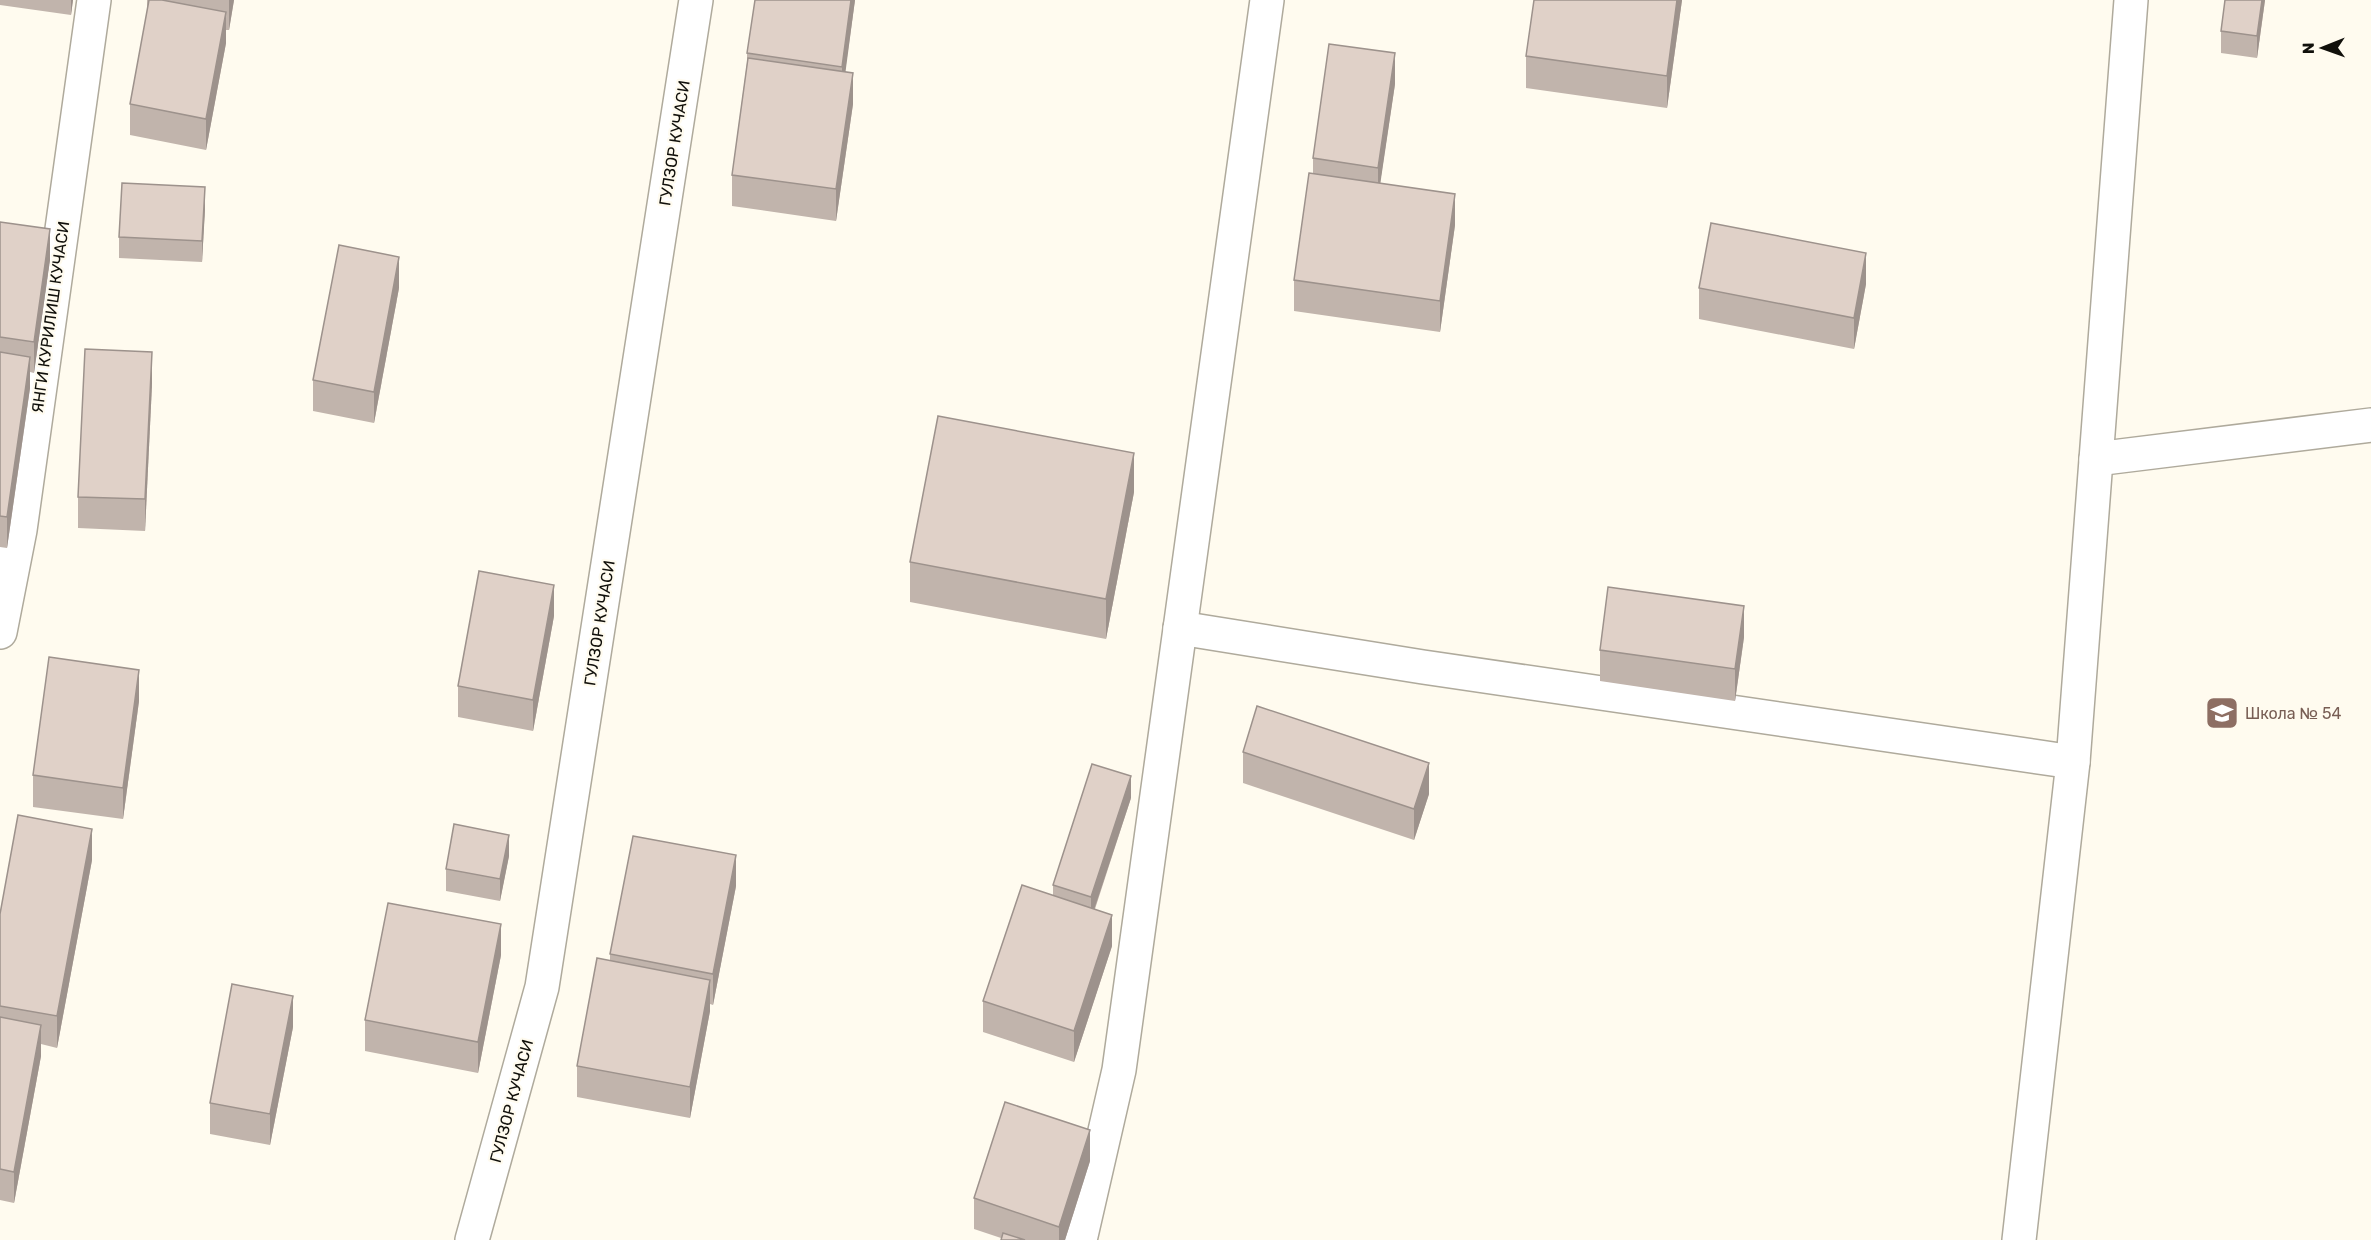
<svg xmlns="http://www.w3.org/2000/svg" width="2371" height="1240" viewBox="0 0 2371 1240" font-family="Rubik,sans-serif">
  <style>
    .lines { fill: none; stroke-linecap: round; stroke-linejoin: round }
    .minor-casing { stroke: #afaa9c; stroke-width: 36 }
    .minor { stroke: #fff; stroke-width: 33 }
    .wall { fill: #c1b4ac }
    .shaded-wall { fill: #9d928c }
    .building { fill: #e0d1c8; stroke: #9d928c; stroke-width: 1.5 }
    .labels { text-anchor: middle; stroke-width: 4.5; stroke-linejoin: round; paint-order: stroke }
    .street-label { font-size: 16px; fill: #11100b; stroke: #fffbef }
    .education-label { font-size: 16px; fill: #785e54; stroke: #fffbef; text-anchor: start }
  </style>
  <rect width="100%" height="100%" fill="#fffbef"/>
  <g class="lines">
    <g class="minor-casing">
      <g id="minor">
        <path d="M2096,459L2371,425"/>
        <path d="M1180,628L1423,667L2073,762"/>
        <path d="M0,632L20,530L94,0"/>
        <path d="M472,1240L542,987L696,0"/>
        <path d="M1080,1240L1119,1070L1267,0"/>
        <path d="M2019,1240L2073,762L2131,0"/>
      </g>
    </g>
    <use href="#minor" class="minor"/>
  </g>
  <g class="wall">
    <path d="M0,0H73L71,15L0,5Z"/>
    <path d="M147,0H234L229,30H226V43L206,150L130,135V104L147,13Z"/>
    <path d="M755,0H855L845,72L853,104L836,221L732,206V175L747,63V53Z"/>
    <path d="M1534,0H1682L1667,108L1526,88V56Z"/>
    <path d="M2225,0H2265L2257,58L2221,53V31Z"/>
    <path d="M1395,84L1380,183L1455,225L1440,332L1294,311V280L1313,174V158Z"/>
    <path d="M205,209L202,262L119,258V237Z"/>
    <path d="M0,222L50,260L34,373L30,372V388L7,548L0,547Z"/>
    <path d="M1866,284L1854,349L1699,319V288Z"/>
    <path d="M399,288L374,423L313,411V380Z"/>
    <path d="M152,384L145,531L78,528V497Z"/>
    <path d="M1134,492L1106,639L910,602V562Z"/>
    <path d="M554,616L533,731L458,717V686Z"/>
    <path d="M1744,637L1735,701L1600,681V650Z"/>
    <path d="M139,701L123,819L33,807V775Z"/>
    <path d="M1243,752L1429,794L1414,840L1243,783Z"/>
    <path d="M1131,798L1095,909L1112,946L1074,1062L983,1032V1001L1053,895V885Z"/>
    <path d="M509,856L500,901L446,891V869Z"/>
    <path d="M92,860L57,1048L41,1044V1056L14,1203L0,1200V914Z"/>
    <path d="M736,886L713,1005L710,1004V1011L690,1118L577,1097V1066L610,961V954Z"/>
    <path d="M501,955L478,1073L365,1051V1020Z"/>
    <path d="M293,1027L270,1145L210,1134V1103Z"/>
    <path d="M1090,1161L1065,1240H1001V1238L974,1229V1198Z"/>
  </g>
  <g class="shaded-wall">
    <path d="M71,0H73L71,15Z"/>
    <path d="M229,0H234L229,30Z"/>
    <path d="M851,0H855L842,98V67Z"/>
    <path d="M1677,0H1682L1667,108V76Z"/>
    <path d="M2262,0H2265L2257,58V36Z"/>
    <path d="M226,12V43L206,150V119Z"/>
    <path d="M1395,53V84L1378,199V168Z"/>
    <path d="M853,73V104L836,221V189Z"/>
    <path d="M205,187V209L202,262V241Z"/>
    <path d="M1455,194V225L1440,332V301Z"/>
    <path d="M50,229V260L34,373V342Z"/>
    <path d="M1866,253V284L1854,349V318Z"/>
    <path d="M399,257V288L374,423V392Z"/>
    <path d="M152,352V384L145,531V499Z"/>
    <path d="M30,357V388L7,548V517Z"/>
    <path d="M1134,453V492L1106,639V599Z"/>
    <path d="M554,585V616L533,731V700Z"/>
    <path d="M1744,606V637L1735,701V669Z"/>
    <path d="M139,670V701L123,819V788Z"/>
    <path d="M1429,763V794L1414,840V809Z"/>
    <path d="M1131,776V798L1091,919V897Z"/>
    <path d="M92,829V860L57,1048V1016Z"/>
    <path d="M509,835V856L500,901V879Z"/>
    <path d="M736,855V886L713,1005V974Z"/>
    <path d="M1112,915V946L1074,1062V1031Z"/>
    <path d="M501,924V955L478,1073V1042Z"/>
    <path d="M710,980V1011L690,1118V1087Z"/>
    <path d="M293,996V1027L270,1145V1114Z"/>
    <path d="M41,1025V1056L14,1203V1172Z"/>
    <path d="M1090,1130V1161L1065,1240H1059V1227Z"/>
  </g>
  <g class="building">
    <path d="M149,0H162L226,12L206,119L130,104Z"/>
    <path d="M755,0H851L842,67L747,53Z"/>
    <path d="M1534,0H1677L1667,76L1526,56Z"/>
    <path d="M2225,0H2262L2257,36L2221,31Z"/>
    <path d="M1329,44L1395,53L1378,168L1313,158Z"/>
    <path d="M748,58L853,73L836,189L732,175Z"/>
    <path d="M1309,173L1455,194L1440,301L1294,280Z"/>
    <path d="M122,183L205,187L202,241L119,237Z"/>
    <path d="M0,222L50,229L34,342L0,337Z"/>
    <path d="M1711,223L1866,253L1854,318L1699,288Z"/>
    <path d="M339,245L399,257L374,392L313,380Z"/>
    <path d="M85,349L152,352L145,499L78,497Z"/>
    <path d="M0,352L30,357L7,517L0,516Z"/>
    <path d="M938,416L1134,453L1106,599L910,562Z"/>
    <path d="M479,571L554,585L533,700L458,686Z"/>
    <path d="M1608,587L1744,606L1735,669L1600,650Z"/>
    <path d="M49,657L139,670L123,788L33,775Z"/>
    <path d="M1257,706L1429,763L1414,809L1243,752Z"/>
    <path d="M1092,764L1131,776L1091,897L1053,885Z"/>
    <path d="M18,815L92,829L57,1016L0,1006V914Z"/>
    <path d="M454,824L509,835L500,879L446,869Z"/>
    <path d="M633,836L736,855L713,974L610,954Z"/>
    <path d="M1022,885L1112,915L1074,1031L983,1001Z"/>
    <path d="M388,903L501,924L478,1042L365,1020Z"/>
    <path d="M597,958L710,980L690,1087L577,1066Z"/>
    <path d="M232,984L293,996L270,1114L210,1103Z"/>
    <path d="M0,1017L41,1025L14,1172L0,1169Z"/>
    <path d="M1005,1102L1090,1130L1059,1227L974,1198Z"/>
    <path d="M1003,1233L1025,1240H1001Z"/>
  </g>
  <defs>
    <g id="school-square" transform="scale(1.725)"><rect x="-9" y="-9" width="18" height="18" rx="4" fill="#8d6e63" stroke="#fffbef"/><path d="M0-5L7-2L0 1L-7-2ZM-4 1L0 2.5L4 1V4Q0 6-4 4Z" fill="#fff"/></g>
  </defs>
  <g fill-rule="evenodd">
    <use href="#school-square" x="2222" y="713"/>
  </g>
  <g class="labels">
    <g class="street-label">
      <text transform="translate(674 143) rotate(-81)" y="6">ГУЛЗОР КУЧАСИ</text>
      <text transform="translate(50 317) rotate(-82)" y="6">ЯНГИ КУРИЛИШ КУЧАСИ</text>
      <text transform="translate(599 623) rotate(-81)" y="6">ГУЛЗОР КУЧАСИ</text>
      <text transform="translate(511 1101) rotate(-75)" y="6">ГУЛЗОР КУЧАСИ</text>
    </g>
    <g class="education-label">
      <text x="2245" y="719">Школа № 54</text>
    </g>
  </g>
  <g transform="translate(2323 48) rotate(269)" stroke="#fffbef" stroke-width="4.5" paint-order="stroke">
  <path d="M0-4.5L10 22L0 15L-10 22Z" fill="#11100b"/>
  <text y="-9" font-size="16" font-weight="bold" text-anchor="middle" fill="#11100b">N</text>
  </g>
</svg>
